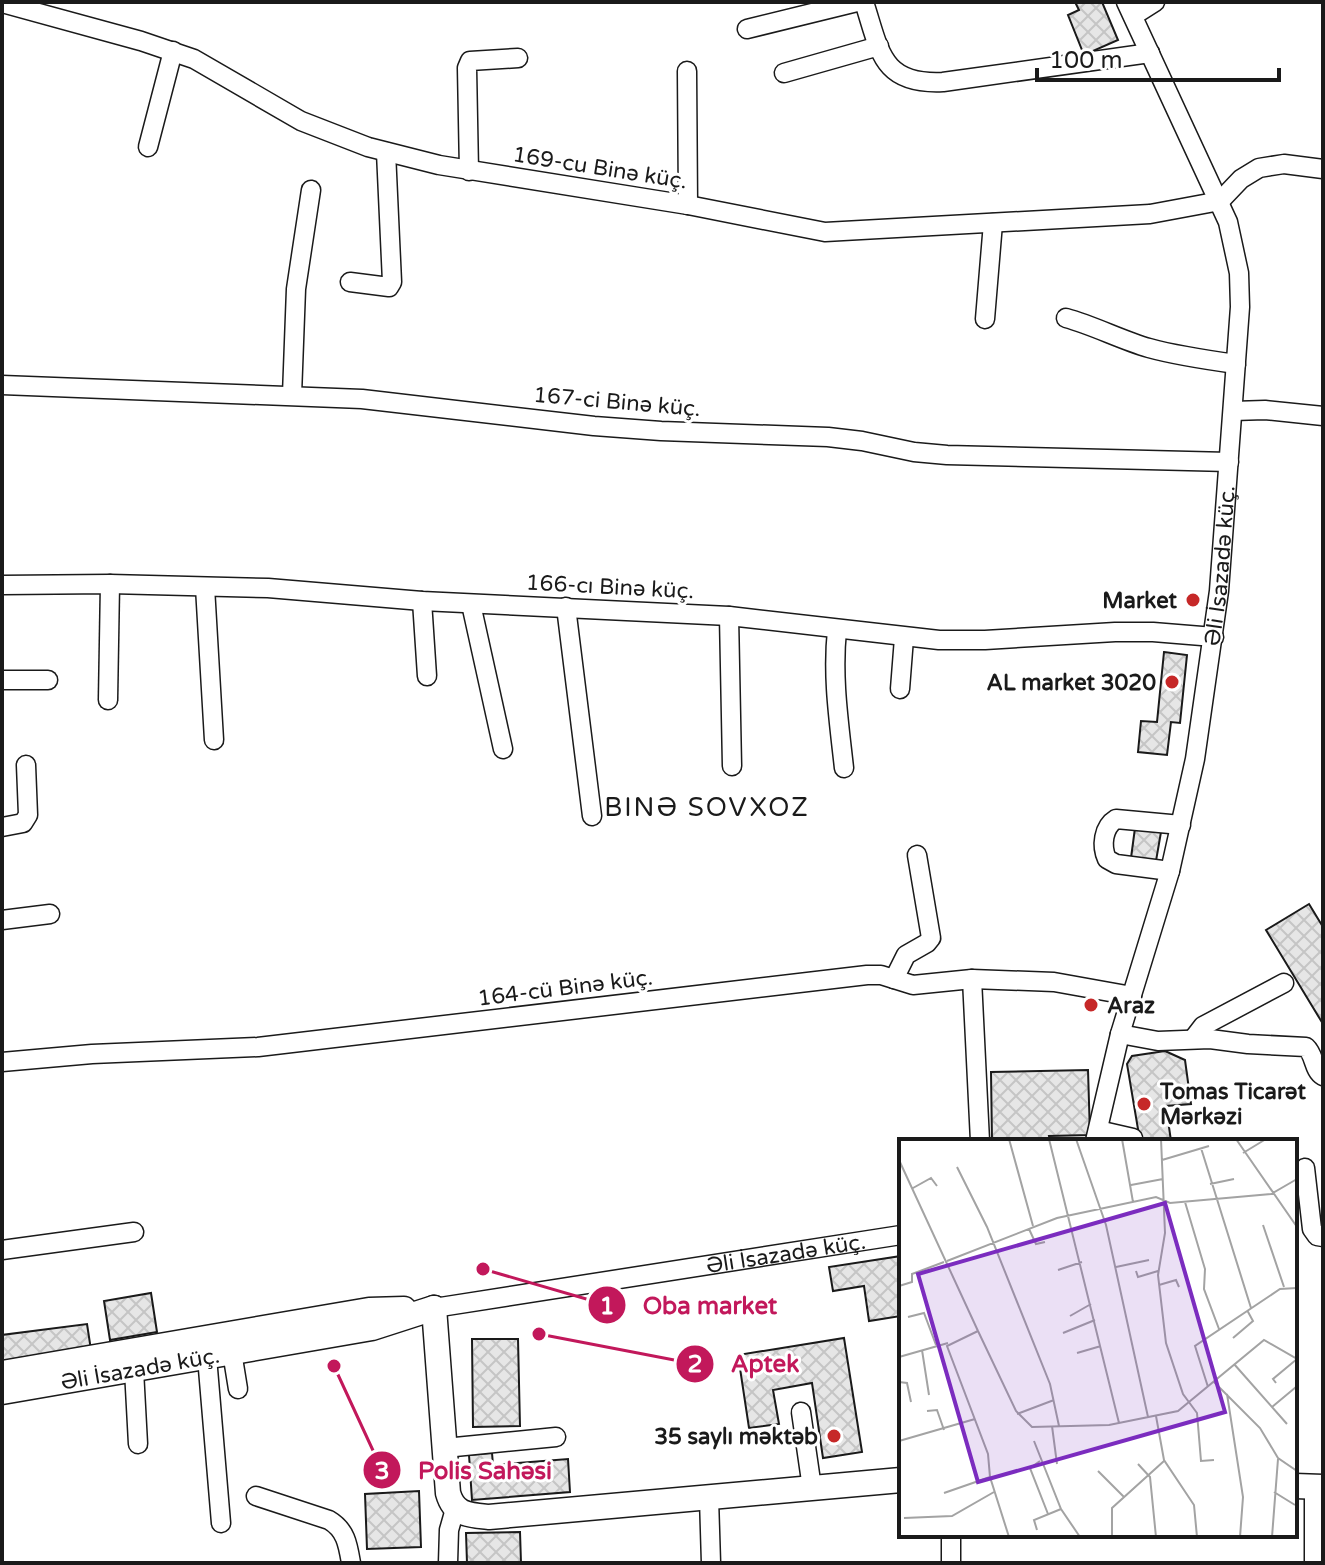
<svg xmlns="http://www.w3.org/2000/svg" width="1325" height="1565" viewBox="0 0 1325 1565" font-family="'Varela Round',sans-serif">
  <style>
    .building { fill: url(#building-cross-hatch); stroke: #1a1a1a; stroke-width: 2 }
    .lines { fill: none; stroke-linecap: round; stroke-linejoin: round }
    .minor-casing { stroke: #1a1a1a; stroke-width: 21 }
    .major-casing { stroke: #1a1a1a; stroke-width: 27 }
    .minor { stroke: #fff; stroke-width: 18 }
    .major { stroke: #fff; stroke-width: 24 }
    .poi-dot { fill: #c62828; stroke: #fff; stroke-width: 3 }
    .labels { text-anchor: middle; stroke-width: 6; stroke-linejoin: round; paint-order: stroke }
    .street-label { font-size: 22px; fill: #1a1a1a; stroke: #fff }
    .poi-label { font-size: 22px; font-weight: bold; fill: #1a1a1a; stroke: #fff; text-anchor: end }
    .quarter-label { font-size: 26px; letter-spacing: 2px; fill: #1a1a1a; stroke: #fff }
    .inset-road { fill: none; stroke: #a3a3a3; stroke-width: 2 }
    .view { fill: #7b2cbf; fill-opacity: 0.15; stroke: #7b2cbf; stroke-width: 4 }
    .inset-edge { fill: none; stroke: #1a1a1a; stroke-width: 4 }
    .leader { fill: none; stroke: #c2185b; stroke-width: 3 }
    .callout-dot { fill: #c2185b; stroke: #fff; stroke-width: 3 }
    .mark-label { font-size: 24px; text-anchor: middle; font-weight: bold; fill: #fff }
    .callout-label { font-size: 24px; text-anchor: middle; font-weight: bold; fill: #c2185b; stroke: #fff; stroke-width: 6; stroke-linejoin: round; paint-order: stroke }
  </style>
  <defs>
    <pattern id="building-cross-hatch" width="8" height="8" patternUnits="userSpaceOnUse" patternTransform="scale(2)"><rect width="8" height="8" fill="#e6e6e6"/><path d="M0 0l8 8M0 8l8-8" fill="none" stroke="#c5c5c5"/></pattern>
  </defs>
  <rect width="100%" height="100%" fill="#fff"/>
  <g class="building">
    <path d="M1075,2H1102L1118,40L1084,55L1068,15L1079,10Z"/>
    <path d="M1164,652L1187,655L1180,723L1171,722L1167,755L1138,752L1141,721L1157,722Z"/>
    <path d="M1135,828L1161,832L1156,861L1131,858Z"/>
    <path d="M1309,904L1323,927V1024L1266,930Z"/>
    <path d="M1165,1051L1185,1060L1191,1104L1166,1106L1171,1141H1140L1127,1064L1132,1056Z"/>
    <path d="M1088,1070L1090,1135L1049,1136L1050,1141H992L991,1072Z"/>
    <path d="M901,1256V1316L869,1321L864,1286L833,1291L829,1267Z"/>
    <path d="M151,1293L157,1332L110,1340L104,1301Z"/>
    <path d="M87,1324L91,1350L2,1362V1335Z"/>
    <path d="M844,1338L862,1452L823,1458L812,1383L773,1390L779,1424L749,1428L738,1355Z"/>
    <path d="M472,1339H518L520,1426L473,1427Z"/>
    <path d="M492,1453L493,1465L568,1459L570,1492L472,1500L469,1455Z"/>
    <path d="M419,1491L421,1547L367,1549L365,1494Z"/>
    <path d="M520,1532L521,1563H467L466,1533Z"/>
  </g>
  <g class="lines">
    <g class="minor-casing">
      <g id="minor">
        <path d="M864,2C880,51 881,85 943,82L1150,53"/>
        <path d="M2,3L141,41L194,59L301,121L368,147L439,165L688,205L825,232L1150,214L1220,201L1241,179L1259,168L1284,164L1323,169"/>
        <path d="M1133,16L1155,2"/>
        <path d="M747,29L857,2"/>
        <path d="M687,71L688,205"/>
        <path d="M784,73L879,46"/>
        <path d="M148,147L173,51"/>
        <path d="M469,171L467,68L470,61L518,58"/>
        <path d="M350,282L389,287L392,282L386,152"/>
        <path d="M1066,318C1095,326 1121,340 1149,348C1178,356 1207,360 1236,364"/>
        <path d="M985,319L993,223"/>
        <path d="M2,385L362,399L594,426L661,431L828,437L862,441L914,452L947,455L1229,462"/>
        <path d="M292,395L296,289L311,190"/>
        <path d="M1233,411L1265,410L1323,416"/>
        <path d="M2,585L110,584L268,588L422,601L729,616L939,640H985L1115,632H1153L1214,637"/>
        <path d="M205,587L214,740"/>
        <path d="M422,601L427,676"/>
        <path d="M471,604L503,749"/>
        <path d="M566,607L592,816"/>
        <path d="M729,616L732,766"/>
        <path d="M837,630C832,677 839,722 844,768"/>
        <path d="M2,680H48"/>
        <path d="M900,689L904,638"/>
        <path d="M108,700L110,584"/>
        <path d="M2,827L23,823L28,815L26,765"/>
        <path d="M1170,871L1116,864L1107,859C1101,846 1103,827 1116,819L1181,825"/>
        <path d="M2,920L50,914"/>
        <path d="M894,979L906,955L927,943L931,938L917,855"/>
        <path d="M972,979L980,1141"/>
        <path d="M1120,1034L1158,1041L1210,1039L1248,1044L1306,1047C1315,1055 1313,1070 1323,1076"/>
        <path d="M1193,1039L1203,1026L1284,983"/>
        <path d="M2,1062L92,1054L258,1047L867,975H881L913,985L972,979L1054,982L1132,996"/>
        <path d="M1098,1130L1133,1138"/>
        <path id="s1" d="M1095,1141L1120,1034L1170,871L1195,759L1219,591L1240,307L1239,273L1228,222L1126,2"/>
        <path d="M1305,1168L1312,1229L1317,1236L1323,1237"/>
        <path d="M2,1250L134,1232"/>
        <path id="s2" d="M434,1308L901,1235"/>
        <path d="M232,1352L238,1389"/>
        <path d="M207,1357L221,1523"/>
        <path d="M134,1370L138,1444"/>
        <path d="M801,1412L812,1488"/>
        <path d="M445,1448L556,1437"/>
        <path d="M256,1496L329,1520C346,1530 348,1545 351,1563"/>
        <path d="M709,1498L711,1563"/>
        <path d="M951,1535V1563"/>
        <path d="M448,1563L449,1530L455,1509"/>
        <path d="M1314,1563V1487"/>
      </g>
    </g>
    <g class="major-casing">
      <g id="major">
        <path d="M434,1308L448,1493C454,1515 469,1515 489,1517L901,1480"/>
        <path d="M2,1373L369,1310L404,1309"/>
        <path id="s3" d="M2,1392L372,1328L434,1308"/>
        <path d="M1295,1486L1323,1487"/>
      </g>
    </g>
    <use href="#minor" class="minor"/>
    <use href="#major" class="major"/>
  </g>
  <g class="poi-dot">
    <circle cx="1193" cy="600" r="8"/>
    <circle cx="1172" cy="682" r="8"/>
    <circle cx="1091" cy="1005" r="8"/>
    <circle cx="1144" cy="1104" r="8"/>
    <circle cx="834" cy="1436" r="8"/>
  </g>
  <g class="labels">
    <g class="street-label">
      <text transform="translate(600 167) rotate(9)" y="8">169-cu Binə küç.</text>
      <text transform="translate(617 401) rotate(5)" y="8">167-ci Binə küç.</text>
      <text dy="8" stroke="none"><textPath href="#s1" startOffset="590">Əli İsazadə küç.</textPath></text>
      <text transform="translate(610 586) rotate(3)" y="8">166-cı Binə küç.</text>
      <text transform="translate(565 987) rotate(-7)" y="8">164-cü Binə küç.</text>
      <text dy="8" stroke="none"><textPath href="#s2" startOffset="356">Əli İsazadə küç.</textPath></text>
      <text dy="8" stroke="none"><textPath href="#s3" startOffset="140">Əli İsazadə küç.</textPath></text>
    </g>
    <g class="poi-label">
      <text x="1177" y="608">Market</text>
      <text x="1156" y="690">AL market 3020</text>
      <text x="1107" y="1013" text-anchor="start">Araz</text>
      <text x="1160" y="1099" text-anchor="start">Tomas Ticarət<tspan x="1160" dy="25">Mərkəzi</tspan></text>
      <text x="818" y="1444">35 saylı məktəb</text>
    </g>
    <g class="quarter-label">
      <text x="707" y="816">BINƏ SOVXOZ</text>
    </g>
  </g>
  <g transform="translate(899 1139)">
    <rect width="398" height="398" fill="#fff"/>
    <path class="inset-road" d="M110,0L134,87M150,0L220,284M177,0L207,86L249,278M223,0L234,63M262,0L266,94L259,136L267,204L284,255L298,274L302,322L315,321M337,0L398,88M302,9L352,169M344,14L367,0M0,21L79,192M263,21L310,7M58,28L88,88L151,245L160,287M311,45L335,40M232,46L264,40M14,49L32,39L38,47M286,63L306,130L305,150L320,190M364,86L385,148M130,90L137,105L146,103M48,122L158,79L257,58L271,64L372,55L398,40M217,128L250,121M159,131L183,123M237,132L239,138L259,132M260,146L277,141L280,148M0,147L13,143V135L45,123M171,177L192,165M9,178L25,174L37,206M79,192L117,272L133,288L210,286L279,272L365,201L398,220L374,240L377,244M79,192L48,207L89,315L91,338L110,398M164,194L196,181M334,199L354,182L348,171M23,211L30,256M178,214L202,207M0,218L49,204M335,225L388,285M0,243L8,244L12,263M315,243L361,289L379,319L398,332M309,248L296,207L381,150L398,149M328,255L344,358L341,398M373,268L397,248M28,272L38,271L45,291M118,275L155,261M257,277L265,321L295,366L298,398M153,287L158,325M0,302L76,280M135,302L162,370L181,398M141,322L131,329L149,375M239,325L251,338L257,398M199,332L225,358M0,338L1,398M375,353L396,366M45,354L91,338M5,379L53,377L95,353M138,391L135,381L162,370M213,398V369L265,322M373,398L379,320"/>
    <path class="view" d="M266,64L326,273L79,343L19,135Z"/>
    <rect width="398" height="398" class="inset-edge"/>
  </g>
  <path class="leader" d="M483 1269L607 1305M539 1334L695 1364M334 1366L382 1470"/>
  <g class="callout-dot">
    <circle cx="483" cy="1269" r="8"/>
    <circle cx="539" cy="1334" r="8"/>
    <circle cx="334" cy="1366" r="8"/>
    <circle cx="607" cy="1305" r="20"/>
    <circle cx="695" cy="1364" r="20"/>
    <circle cx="382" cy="1470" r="20"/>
  </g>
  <g class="mark-label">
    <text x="607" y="1314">1</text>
    <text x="695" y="1372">2</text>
    <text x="382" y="1479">3</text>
  </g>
  <g class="callout-label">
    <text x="710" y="1314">Oba market</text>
    <text x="765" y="1372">Aptek</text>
    <text x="485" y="1479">Polis Sahəsi</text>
  </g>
  <rect width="1325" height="1565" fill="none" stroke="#1a1a1a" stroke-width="8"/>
  <path d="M1037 68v12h242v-12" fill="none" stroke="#1a1a1a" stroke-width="4"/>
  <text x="1049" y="68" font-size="24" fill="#1a1a1a" stroke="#ffffff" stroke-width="6" paint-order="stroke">100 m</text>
</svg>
